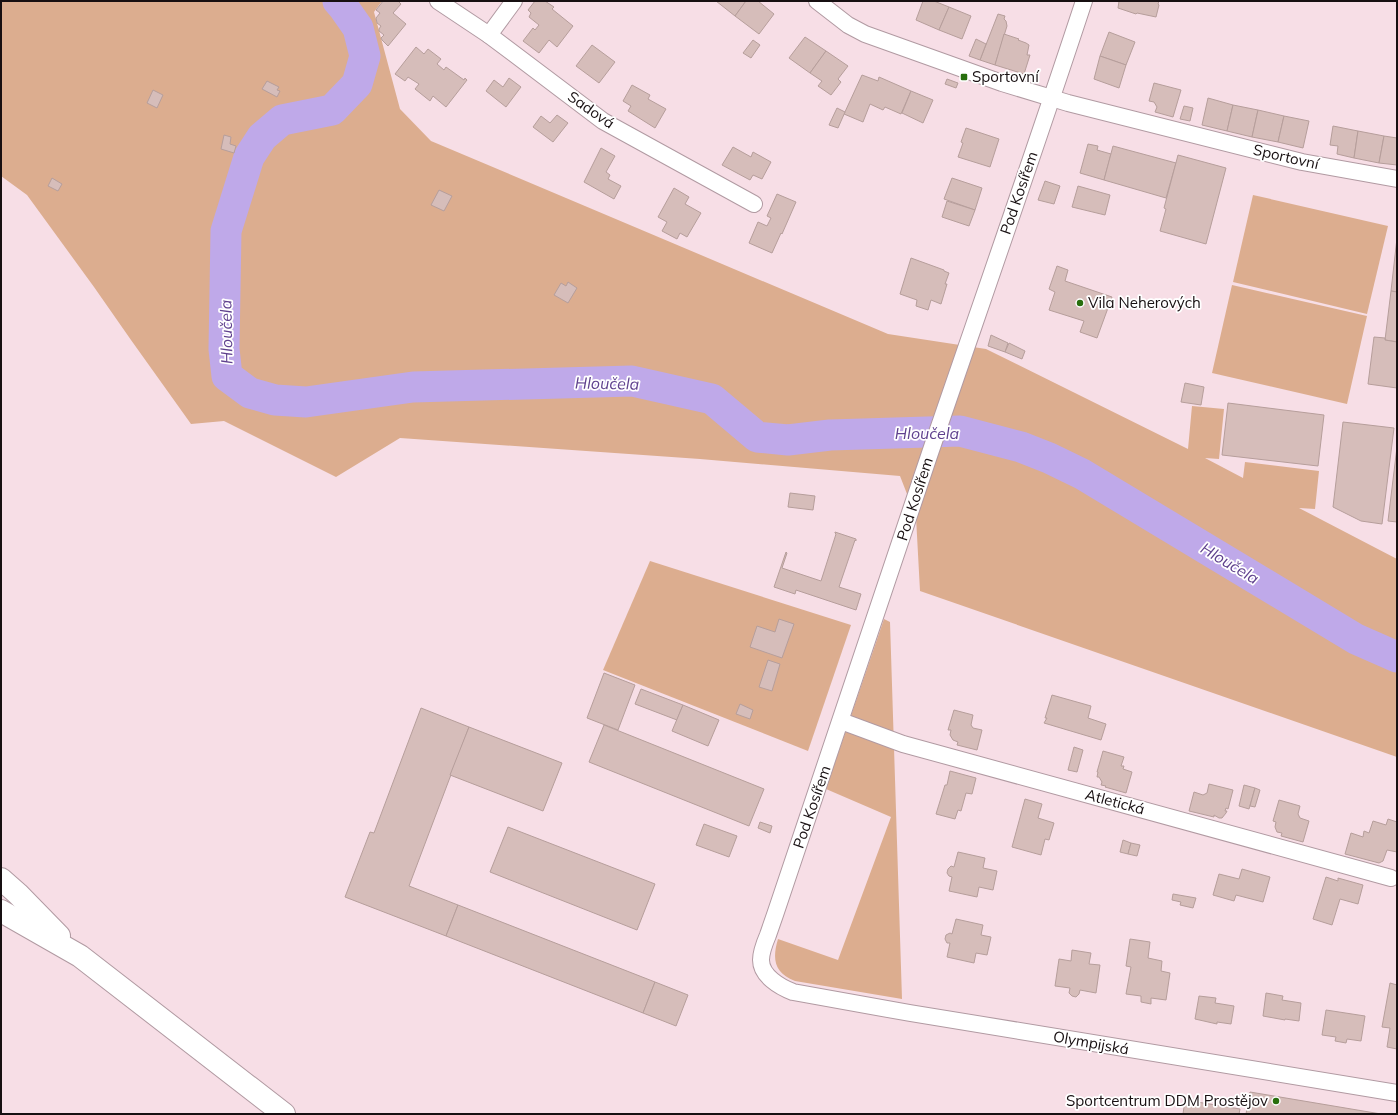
<svg xmlns="http://www.w3.org/2000/svg" width="1398" height="1115" viewBox="0 0 1398 1115" font-family="Mulish,sans-serif">
  <style>
    .green { fill: #dcad8f }
    .lines { fill: none; stroke-linecap: round; stroke-linejoin: round }
    .river { stroke: #bfa9e9; stroke-width: 31 }
    .building { fill: #d6bdba; stroke: #b69e9b }
    .street-casing { stroke: #b19aa2; stroke-width: 18 }
    .secondary-casing { stroke: #b19aa2; stroke-width: 24 }
    .street { stroke: #fff; stroke-width: 16 }
    .secondary { stroke: #fff; stroke-width: 22 }
    .poi-dot { fill: #276e0d; stroke: #fff; stroke-width: 1.5 }
    .labels { text-anchor: middle; stroke-width: 3.5; stroke-linejoin: round; paint-order: stroke }
    .poi-label { font-size: 15px; fill: #170f11; stroke: #fff; text-anchor: start }
    .street-label { font-size: 15px; fill: #170f11; stroke: #fff }
    .water-label { font-size: 16px; font-style: italic; fill: #5f418d; stroke: #fff }
  </style>
  <rect width="100%" height="100%" fill="#f7dee6"/>
  <g class="green">
    <path d="M1,1H382L374,12L400,109L431,141L888,334L986,349L1188,449L1192,406L1224,409L1219,459L1205,458L1243,478L1245,462L1319,471L1315,509L1299,508L1397,559V757L920,591L916,517L900,476L700,459L400,438L336,477L224,421L191,424L131,340L94,287L27,195L1,176Z"/>
    <path d="M1253,195L1388,226L1367,314L1233,282Z"/>
    <path d="M1232,285L1367,316L1347,404L1212,373Z"/>
    <path d="M650,561L851,625L808,751L603,670Z"/>
    <path d="M884,619L890,622L902,999L795,981C774,973 772,959 778,939L838,960L891,817L826,789Z"/>
  </g>
  <g class="lines">
    <path class="river" d="M338,1L344,8L358,28L365,56L357,84L332,110L282,120L262,137L249,157L226,231L224,349L227,376L250,393L275,400L306,402L413,387L632,381L712,399L757,437L788,440L830,435L960,431L1021,447L1049,458L1082,474L1356,639L1397,657"/>
  </g>
  <g class="building">
    <path d="M383,1H398L401,4L393,13L406,24L388,46L382,40L381,38L384,35L379,31V29L381,26L377,23L376,18L380,13L376,10Z"/>
    <path d="M535,1H545L554,7L552,9L573,26L557,47L549,40L539,53L523,41L533,28L535,30L539,25L529,17L531,13L528,10Z"/>
    <path d="M716,1H746L735,16Z"/>
    <path d="M746,1H758L774,14L759,34L735,16Z"/>
    <path d="M923,1H934L949,7L939,30L916,20Z"/>
    <path d="M1119,1H1159L1158,4L1159,5L1156,17L1137,13L1136,14L1118,8Z"/>
    <path d="M949,7L971,16L962,39L939,30Z"/>
    <path d="M998,14L1005,16L1004,19L1006,21L1007,26L995,65L980,60Z"/>
    <path d="M1109,32L1135,42L1126,65L1100,56Z"/>
    <path d="M1004,34L1019,39L1018,40L1026,43L1029,45L1027,55H1030L1024,74L995,65Z"/>
    <path d="M805,37L826,51L810,73L789,58Z"/>
    <path d="M976,39L986,44L980,60L969,56Z"/>
    <path d="M753,40L760,45L751,58L743,53Z"/>
    <path d="M592,45L615,62L599,83L576,66Z"/>
    <path d="M416,47L424,54L428,49L441,59L437,64L444,70L446,67L464,80L465,78L467,80L446,107L433,96L430,101L415,89L419,84L408,77L405,81L395,74Z"/>
    <path d="M826,51L848,66L838,79L841,82L831,95L818,86L822,81L810,73Z"/>
    <path d="M1100,56L1126,65L1119,88L1094,79Z"/>
    <path d="M862,75L878,81L879,77L911,91L901,114L885,107L883,110L870,104L863,122L844,114Z"/>
    <path d="M509,78L521,87L506,107L486,91L494,80L503,87Z"/>
    <path d="M947,79L958,83L956,88L945,84Z"/>
    <path d="M267,81L279,87L277,90L280,91L277,97L262,89Z"/>
    <path d="M1154,83L1181,90L1173,117L1155,112L1157,107L1154,102L1149,101Z"/>
    <path d="M632,85L650,95L648,99L666,109L655,128L628,111L631,106L623,101Z"/>
    <path d="M153,90L163,95L157,108L147,103Z"/>
    <path d="M911,91L933,100L923,123L902,113Z"/>
    <path d="M1208,98L1233,105L1227,131L1202,125Z"/>
    <path d="M1233,105L1258,110L1252,137L1227,131Z"/>
    <path d="M1184,106L1193,108L1190,121L1180,119Z"/>
    <path d="M837,108L845,112L838,128L829,125Z"/>
    <path d="M1258,110L1284,116L1278,142L1252,137Z"/>
    <path d="M557,115L568,123L553,142L533,127L541,116L550,123Z"/>
    <path d="M1284,116L1309,121L1303,148L1278,142Z"/>
    <path d="M1333,126L1358,131L1354,158L1337,154L1338,146L1330,145Z"/>
    <path d="M966,128L999,139L990,167L958,157L963,143L961,142Z"/>
    <path d="M1358,131L1384,136L1379,163L1354,158Z"/>
    <path d="M224,135L231,137L230,144L236,146L234,153L221,149Z"/>
    <path d="M1384,136L1397,138V165L1379,163Z"/>
    <path d="M1088,144L1098,146L1097,150L1111,154L1104,180L1080,173Z"/>
    <path d="M1113,146L1176,163L1166,198L1104,180Z"/>
    <path d="M733,147L751,157L753,152L771,162L762,179L753,175L750,180L722,165Z"/>
    <path d="M601,148L615,156L606,172L610,175L608,179L621,186L614,199L584,182Z"/>
    <path d="M1178,155L1226,168L1206,244L1160,231L1166,209L1164,208Z"/>
    <path d="M52,178L62,184L58,191L48,186Z"/>
    <path d="M952,178L982,188L975,210L944,199Z"/>
    <path d="M1045,181L1060,186L1054,204L1038,200Z"/>
    <path d="M1078,186L1110,195L1105,215L1072,207Z"/>
    <path d="M674,188L689,197L685,204L701,213L687,237L680,233L677,239L662,231L667,222L658,217Z"/>
    <path d="M439,190L452,196L444,211L431,205Z"/>
    <path d="M777,194L796,202L782,234L781,233L772,253L749,243L758,222L767,226L771,218L767,216Z"/>
    <path d="M947,201L975,210L969,226L942,217Z"/>
    <path d="M1397,238V292L1391,291Z"/>
    <path d="M911,258L944,270V271L949,273L945,284H947L941,304L931,300L928,310L916,306L917,300L900,294Z"/>
    <path d="M1057,266L1068,270L1065,281L1112,297L1097,338L1080,332L1084,321L1049,310L1055,292L1049,289Z"/>
    <path d="M568,282L577,288L568,303L554,295L561,283L566,286Z"/>
    <path d="M1391,291L1397,292V342L1385,340Z"/>
    <path d="M991,335L1008,343L1005,352L988,346Z"/>
    <path d="M1374,337L1385,338V340L1397,342V388L1368,384Z"/>
    <path d="M1009,343L1025,351L1022,359L1005,352Z"/>
    <path d="M1185,383L1204,387L1201,405L1181,402Z"/>
    <path d="M1228,403L1324,415L1318,466L1222,455Z"/>
    <path d="M1343,422L1394,428L1382,524L1361,521L1333,507Z"/>
    <path d="M1397,447V522L1388,521Z"/>
    <path d="M790,493L815,496L813,510L788,507Z"/>
    <path d="M835,532L856,539V541L855,540L839,587L861,594L856,610L796,590L795,594L774,587L786,552L787,553L782,568L821,581L836,534L835,533Z"/>
    <path d="M779,619L794,624L782,658L750,647L757,626L775,632Z"/>
    <path d="M768,660L780,664L772,691L759,687Z"/>
    <path d="M604,673L635,685L618,730L587,718Z"/>
    <path d="M641,689L683,705L677,720L635,704Z"/>
    <path d="M1052,695L1091,706L1088,718L1106,724L1101,740L1044,723L1047,718H1045Z"/>
    <path d="M740,704L753,710L750,719L736,714Z"/>
    <path d="M683,705L719,720L708,746L672,731Z"/>
    <path d="M421,708L469,727L409,886L458,905L446,936L345,897L370,832L374,833Z"/>
    <path d="M954,710L973,715L971,725L973,728L982,730L977,750L957,745L958,742L953,740L950,735L951,730H948Z"/>
    <path d="M604,725L764,789L749,826L589,762Z"/>
    <path d="M469,727L562,763L543,811L450,775Z"/>
    <path d="M1074,747L1083,750L1077,772L1068,770Z"/>
    <path d="M1103,751L1124,757L1121,766H1124L1123,769L1132,772L1126,793L1105,787L1106,786L1101,785L1102,782L1099,777H1097L1098,772H1097Z"/>
    <path d="M950,771L976,778L972,794L966,793L961,811L958,810L955,819L936,814L945,785H947Z"/>
    <path d="M1209,784L1233,790L1228,809L1226,808L1225,811H1227L1226,813L1222,818H1219L1214,815V817L1189,811L1194,792L1203,795L1207,793Z"/>
    <path d="M1244,785L1255,788L1249,809L1239,806Z"/>
    <path d="M1255,788L1260,790L1255,807L1250,806Z"/>
    <path d="M1025,799L1042,804L1038,818L1054,823L1049,840L1045,839L1041,855L1012,847Z"/>
    <path d="M1279,800L1300,806L1298,814L1300,818L1309,821L1303,842L1281,836L1282,833L1277,832L1275,827L1276,822L1273,821Z"/>
    <path d="M1388,819L1397,822V852L1387,850L1383,861L1379,863L1345,854L1351,833L1363,837L1364,831L1369,833L1373,821L1386,825Z"/>
    <path d="M760,822L772,826L770,833L758,828Z"/>
    <path d="M704,824L737,836L729,857L696,845Z"/>
    <path d="M508,827L655,884L637,930L490,872Z"/>
    <path d="M1123,840L1131,843L1128,854L1120,852Z"/>
    <path d="M1131,843L1140,845L1137,856L1128,854Z"/>
    <path d="M958,852L985,858L983,868L997,871L993,890L979,887L977,897L949,891L952,877L949,876L947,873L948,869L951,866L954,867Z"/>
    <path d="M1242,869L1270,877L1263,902L1236,895L1234,901L1213,895L1219,874L1239,879Z"/>
    <path d="M1326,877L1338,881V878L1363,885L1358,904L1340,899L1332,925L1313,919Z"/>
    <path d="M1173,894L1196,898L1193,908L1180,905L1181,902L1172,900Z"/>
    <path d="M458,905L655,982L643,1013L446,936Z"/>
    <path d="M956,919L983,925L981,935L991,937L987,955L976,953L974,963L947,957L950,943H947L945,939L946,935L950,933L952,934Z"/>
    <path d="M1130,939L1150,942L1148,958L1162,961L1161,971L1170,973L1166,1000L1151,998V1004L1141,1002V996L1126,994L1131,967L1126,966Z"/>
    <path d="M1072,950L1091,953L1089,964L1100,965L1096,993L1080,990L1079,994L1076,997L1072,996L1069,993L1070,988L1055,986L1059,959L1071,961Z"/>
    <path d="M655,982L688,995L676,1026L643,1013Z"/>
    <path d="M1390,983L1397,985V1049L1387,1047L1390,1028L1382,1027Z"/>
    <path d="M1266,993L1283,996L1282,1000L1301,1003L1299,1021L1285,1019V1020L1263,1016Z"/>
    <path d="M1199,996L1216,998L1215,1003L1234,1006L1231,1024L1217,1022V1024L1195,1019Z"/>
    <path d="M1326,1010L1365,1016L1361,1041L1347,1039L1346,1043L1335,1041L1336,1037L1322,1035Z"/>
    <path d="M1250,1092L1381,1114H1246Z"/>
    <path d="M1185,1100L1240,1109L1239,1114H1183Z"/>
  </g>
  <g class="lines">
    <g class="street-casing">
      <g id="street">
        <path d="M438,1L489,35L603,121L754,204"/>
        <path d="M817,1L848,25L865,34L1002,83L1068,103L1302,162L1397,179"/>
        <path d="M1084,1C1034,153 981,304 929,456C875,616 823,776 768,935C765,942 761,952 761,960C761,976 780,987 793,992L910,1013L1397,1093"/>
        <path d="M489,35L514,1"/>
        <path d="M841,721L903,744L1391,878"/>
      </g>
    </g>
    <g class="secondary-casing">
      <g id="secondary">
        <path d="M1,879L18,894L59,936"/>
        <path d="M1,911L80,956L284,1114"/>
      </g>
    </g>
    <use href="#street" class="street"/>
    <use href="#secondary" class="secondary"/>
  </g>
  <g class="poi-dot">
    <rect x="960" y="73" width="8" height="8" rx="2"/>
    <circle cx="1080" cy="303" r="4"/>
    <circle cx="1276" cy="1101" r="4"/>
  </g>
  <g class="labels">
    <g class="poi-label">
      <text x="972" y="82">Sportovní</text>
      <text x="1088" y="308">Vila Neherových</text>
      <text x="1268" y="1106" text-anchor="end">Sportcentrum DDM Prostějov</text>
    </g>
    <g class="street-label">
      <text transform="translate(591 110) rotate(35)" y="5">Sadová</text>
      <text transform="translate(1286 157) rotate(13)" y="5">Sportovní</text>
      <text transform="translate(1019 193) rotate(-71)" y="5">Pod Kosířem</text>
      <text transform="translate(915 499) rotate(-72)" y="5">Pod Kosířem</text>
      <text transform="translate(1115 802) rotate(15)" y="5">Atletická</text>
      <text transform="translate(812 807) rotate(-71)" y="5">Pod Kosířem</text>
      <text transform="translate(1091 1043) rotate(10)" y="5">Olympijská</text>
    </g>
    <g class="water-label">
      <text transform="translate(226 332) rotate(-91)" y="6">Hloučela</text>
      <text transform="translate(607 383) rotate(1)" y="6">Hloučela</text>
      <text x="927" y="439">Hloučela</text>
      <text transform="translate(1230 563) rotate(31)" y="6">Hloučela</text>
    </g>
  </g>
  <rect width="1398" height="1115" fill="none" stroke="#170f11" stroke-width="4"/>
</svg>
